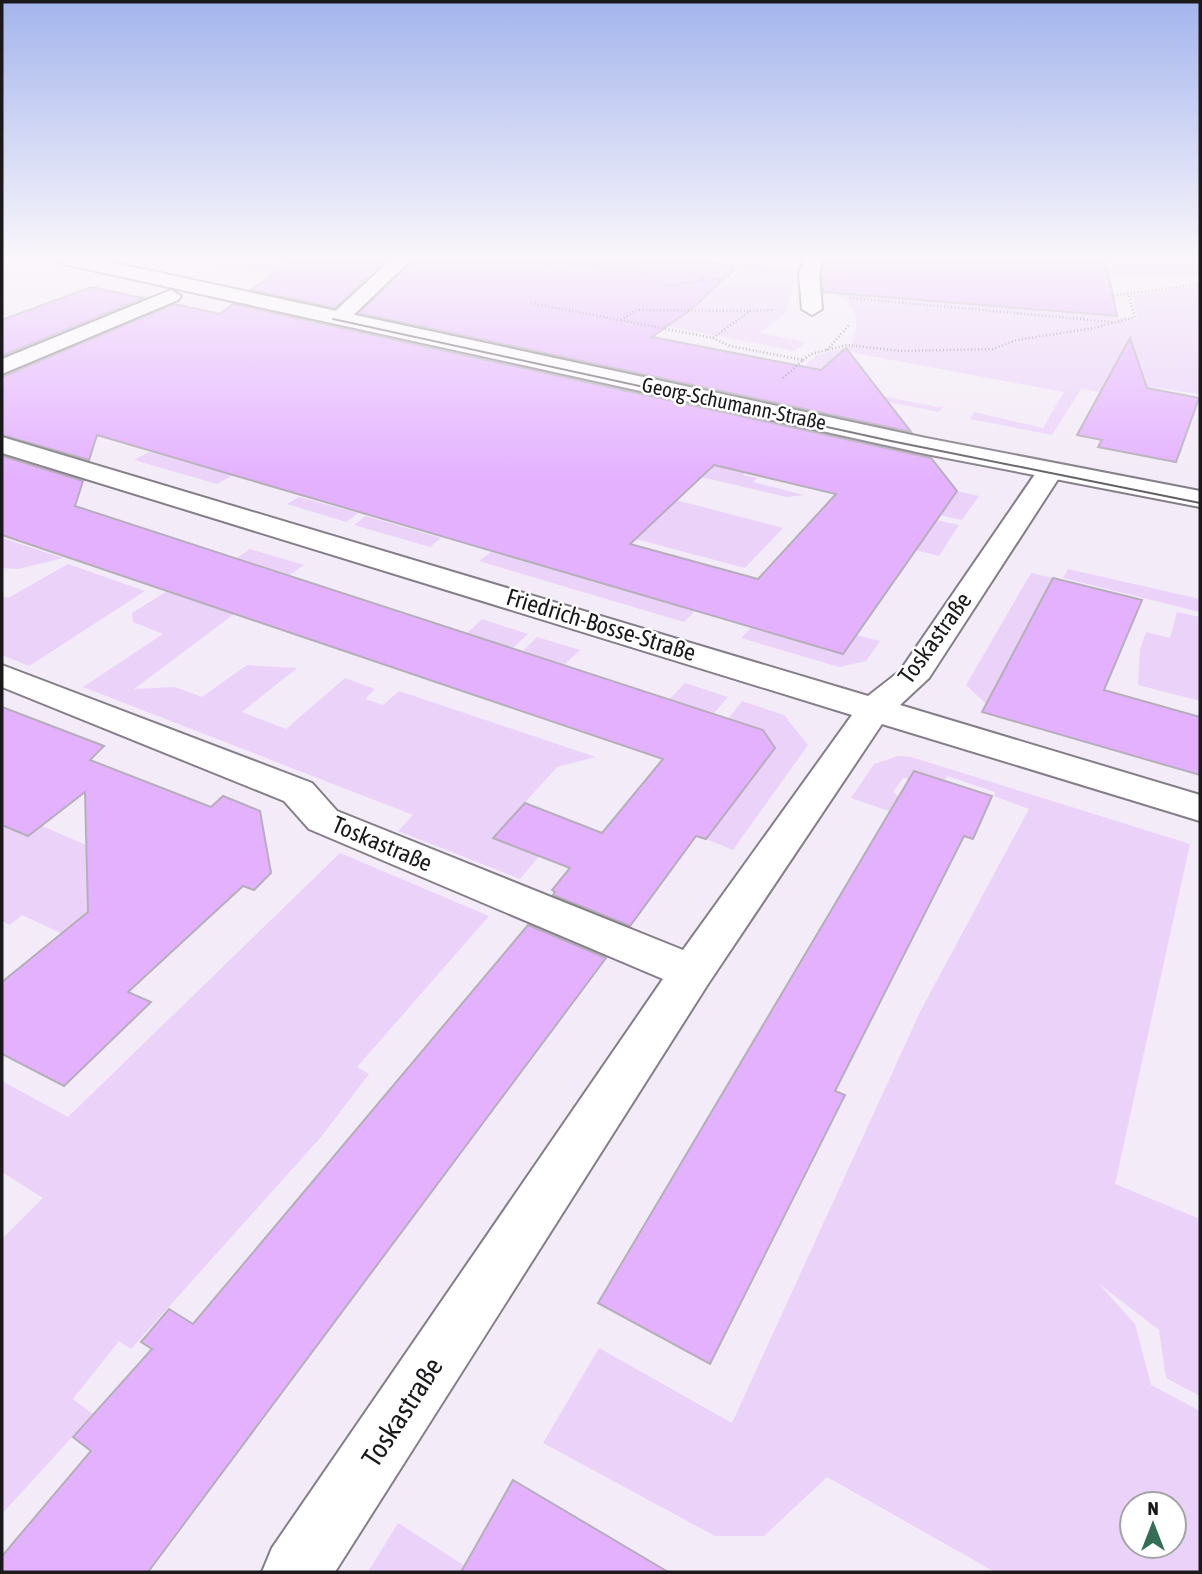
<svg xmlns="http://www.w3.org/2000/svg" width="1202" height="1574" viewBox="0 0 1202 1574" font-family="'Asap Condensed',sans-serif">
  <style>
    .green { fill: #ebd2f9; fill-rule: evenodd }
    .building { fill: #e4b1ff; stroke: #b6aeba; stroke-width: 2; fill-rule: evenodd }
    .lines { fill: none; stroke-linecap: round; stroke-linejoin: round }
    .street-casing { stroke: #857e89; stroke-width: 4 }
    .secondary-casing { stroke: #857e89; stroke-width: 4 }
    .path { stroke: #847e86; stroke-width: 2.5; stroke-dasharray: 1 2.5; stroke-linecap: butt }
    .street { fill: #fff; fill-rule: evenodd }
    .secondary { fill: #fff; fill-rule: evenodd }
    .tram { stroke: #635f65; stroke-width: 2 }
    .labels { text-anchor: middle; stroke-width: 5; stroke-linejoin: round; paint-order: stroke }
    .far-street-label { font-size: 21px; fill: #1c191d; stroke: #fff }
    .street-label { font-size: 24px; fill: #1c191d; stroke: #fff }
    .near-street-label { font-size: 28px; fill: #1c191d; stroke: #fff }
  </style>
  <rect width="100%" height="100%" fill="#f3ebf7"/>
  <g class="green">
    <path d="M189,258H293L269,276Z"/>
    <path d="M1105,258H1200V276H1111Z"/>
    <path d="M746,262L798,270L785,313L760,333L805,342L795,351L418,278L708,281L723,282L726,285Z"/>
    <path d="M1200,286V394L1106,381L1100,392L1081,389L1052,435L970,419L974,412L1043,428L1064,392L844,351L811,382L937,407L944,406L939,412L787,382L817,355L851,346C863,315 855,308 830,288L862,295L1138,319L1132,295Z"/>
    <path d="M149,452L233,475L217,484L134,460Z"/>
    <path d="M715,464L745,471L743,475L757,478L753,482L804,495L787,497L701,477Z"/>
    <path d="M957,491L979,496L962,520L940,515Z"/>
    <path d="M299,497L358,513L346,522L287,504Z"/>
    <path d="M676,500L783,528L745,568L636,539Z"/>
    <path d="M366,516L441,538L430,547L354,525Z"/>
    <path d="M936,520L959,525L939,556L915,550Z"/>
    <path d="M2,538L63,558L18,569L2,568Z"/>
    <path d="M250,549L304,565L290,575L237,558Z"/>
    <path d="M491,552L695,611L684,622L479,561Z"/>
    <path d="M68,564L145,591L29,666L2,655V596L8,598Z"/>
    <path d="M1068,569L1200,599V612L1063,578Z"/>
    <path d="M1031,573L1053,578L986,704L966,685Z"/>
    <path d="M167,591L234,614L134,689L175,687L202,697L247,665L297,668L242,712L286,729L345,678L375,689L365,699L383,705L399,691L596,757L557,767L493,838L539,856L520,879L398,831L413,815L83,687L163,634L133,622L132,613Z"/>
    <path d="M1177,612L1200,617V701L1138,685L1140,649L1146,632L1170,638Z"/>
    <path d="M482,619L528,634L513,648L467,633Z"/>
    <path d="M751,628L834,652L846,649L856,635L880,641L866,661L839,667L741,638Z"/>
    <path d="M537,637L580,650L564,665L523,651Z"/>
    <path d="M685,683L728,697L713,714L670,699Z"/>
    <path d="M742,701L784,715L808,745L733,850L706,839L775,748L763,730L728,719Z"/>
    <path d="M898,756L911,757L1190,844L1115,1184L1200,1219V1396L1166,1378L1159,1330L1098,1283L1135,1324L1151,1385L1200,1411V1572H995L827,1477L764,1536H715L543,1443L599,1348L732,1423L921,1010L1029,809L994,796L995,792L947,776L945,780L914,771L909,779L903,778L893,792L898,796L889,811L851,798L874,764ZM1174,1504V1546H1132V1504Z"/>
    <path d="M2,809L19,816L5,827L28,836L42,826L86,845L88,912L147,973L22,915L10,925L2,921Z"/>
    <path d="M340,853L489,916L357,1067L369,1074L321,1137L131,1349L119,1341L73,1399L93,1414L2,1514V1239L43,1198L2,1172V1081L68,1117Z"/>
    <path d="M398,1523L465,1566L461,1572H368Z"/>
  </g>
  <g class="building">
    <path d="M293,258H389L335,308L251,290Z"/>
    <path d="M416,258H676L736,266L693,308L652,337L821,370L846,348L911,432L359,313Z"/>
    <path d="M825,258H1105L1117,316L823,292L822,274Z"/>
    <path d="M91,287L144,298L2,356V320Z"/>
    <path d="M174,304L220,314L233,304L931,458L957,491L843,654L97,435L89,460L2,435V377ZM714,465L836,494L758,579L630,544Z"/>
    <path d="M1130,338L1147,388L1199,398L1176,462L1098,447L1102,440L1077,435Z"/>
    <path d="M2,456L83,481L75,506L763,730L775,748L706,839L696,836L630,926L553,895L555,892L552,890L570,868L493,838L525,803L602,833L663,759L2,535Z"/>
    <path d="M1053,578L1142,600L1104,690L1200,717V775L982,712Z"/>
    <path d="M2,707L104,746L90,760L211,807L223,796L260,811L271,873L254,890L243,886L128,992L151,1002L64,1086L2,1054V982L88,912L85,792L28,836L2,825Z"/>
    <path d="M914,771L992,796L973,839L964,836L835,1091L845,1095L710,1364L598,1303Z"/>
    <path d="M528,925L606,958L148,1572H2V1556L91,1451L73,1437L152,1349L141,1342L169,1309L193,1324Z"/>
    <path d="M513,1480L668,1572H461Z"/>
  </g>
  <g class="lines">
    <g class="street-casing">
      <g id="street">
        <path d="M393,258H413L346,322H332L328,318L332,314Z"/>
        <path d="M805,258H823L819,274L822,309L812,315L802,309L799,274Z"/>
        <path d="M171,290L181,296L178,300L2,374V359Z"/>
        <path d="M2,437L868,696L900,671L1042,464H1060L1064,470L929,678L900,705L1200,795V821L882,724L708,984L335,1572H262L272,1548L663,979L309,829L284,801L2,687V665L312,783L337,811L683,950L852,715L2,453Z"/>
      </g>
    </g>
    <g class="secondary-casing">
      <path id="secondary" d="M55,258H91L926,438L1200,491V507L926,454L64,264Z"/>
    </g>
    <g class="path">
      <path d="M517,258L531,263L581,264L616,271L639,269L668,286L703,280L702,277L724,280L744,260"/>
      <path d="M732,258L773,263"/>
      <path d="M564,259L577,261"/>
      <path d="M690,275L702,277"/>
      <path d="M1110,296L1200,284"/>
      <path d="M850,298L1113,322"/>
      <path d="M531,303L713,338L750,311L773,310"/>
      <path d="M621,320L636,310L749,311"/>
      <path d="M713,338L730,346L803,360L782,379"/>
      <path d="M827,350L849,325"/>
      <path d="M803,360L811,354L847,345L901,351L993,349L1017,340L1094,328L1135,317L1128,294"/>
    </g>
    <use href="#street" class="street"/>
    <use href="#secondary" class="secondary"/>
    <path class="tram" d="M333,319L891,441L1200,503"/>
  </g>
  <linearGradient id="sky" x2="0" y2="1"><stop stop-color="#a4b5ed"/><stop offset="0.54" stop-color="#faf6fb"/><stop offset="1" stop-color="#faf6fb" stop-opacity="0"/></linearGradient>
  <rect width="1202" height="478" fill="url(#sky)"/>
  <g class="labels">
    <g class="far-street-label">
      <text transform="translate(734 404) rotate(12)" y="7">Georg-Schumann-Straße</text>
    </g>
    <g class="street-label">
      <text transform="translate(601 625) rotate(17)" y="8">Friedrich-Bosse-Straße</text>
      <text transform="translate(935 638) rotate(-54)" y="8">Toskastraße</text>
      <text transform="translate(382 844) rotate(23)" y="8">Toskastraße</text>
    </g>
    <g class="near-street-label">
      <text transform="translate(402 1412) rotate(-57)" y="10">Toskastraße</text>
    </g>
  </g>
  <rect width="1202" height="1574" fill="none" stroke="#1c191d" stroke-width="7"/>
  <g transform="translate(1153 1525)"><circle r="33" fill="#ffffff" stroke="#a4a3a5" stroke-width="2"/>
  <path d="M0-5L12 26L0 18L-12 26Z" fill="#356e56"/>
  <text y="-10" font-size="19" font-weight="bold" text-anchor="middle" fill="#1c191d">N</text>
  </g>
</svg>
